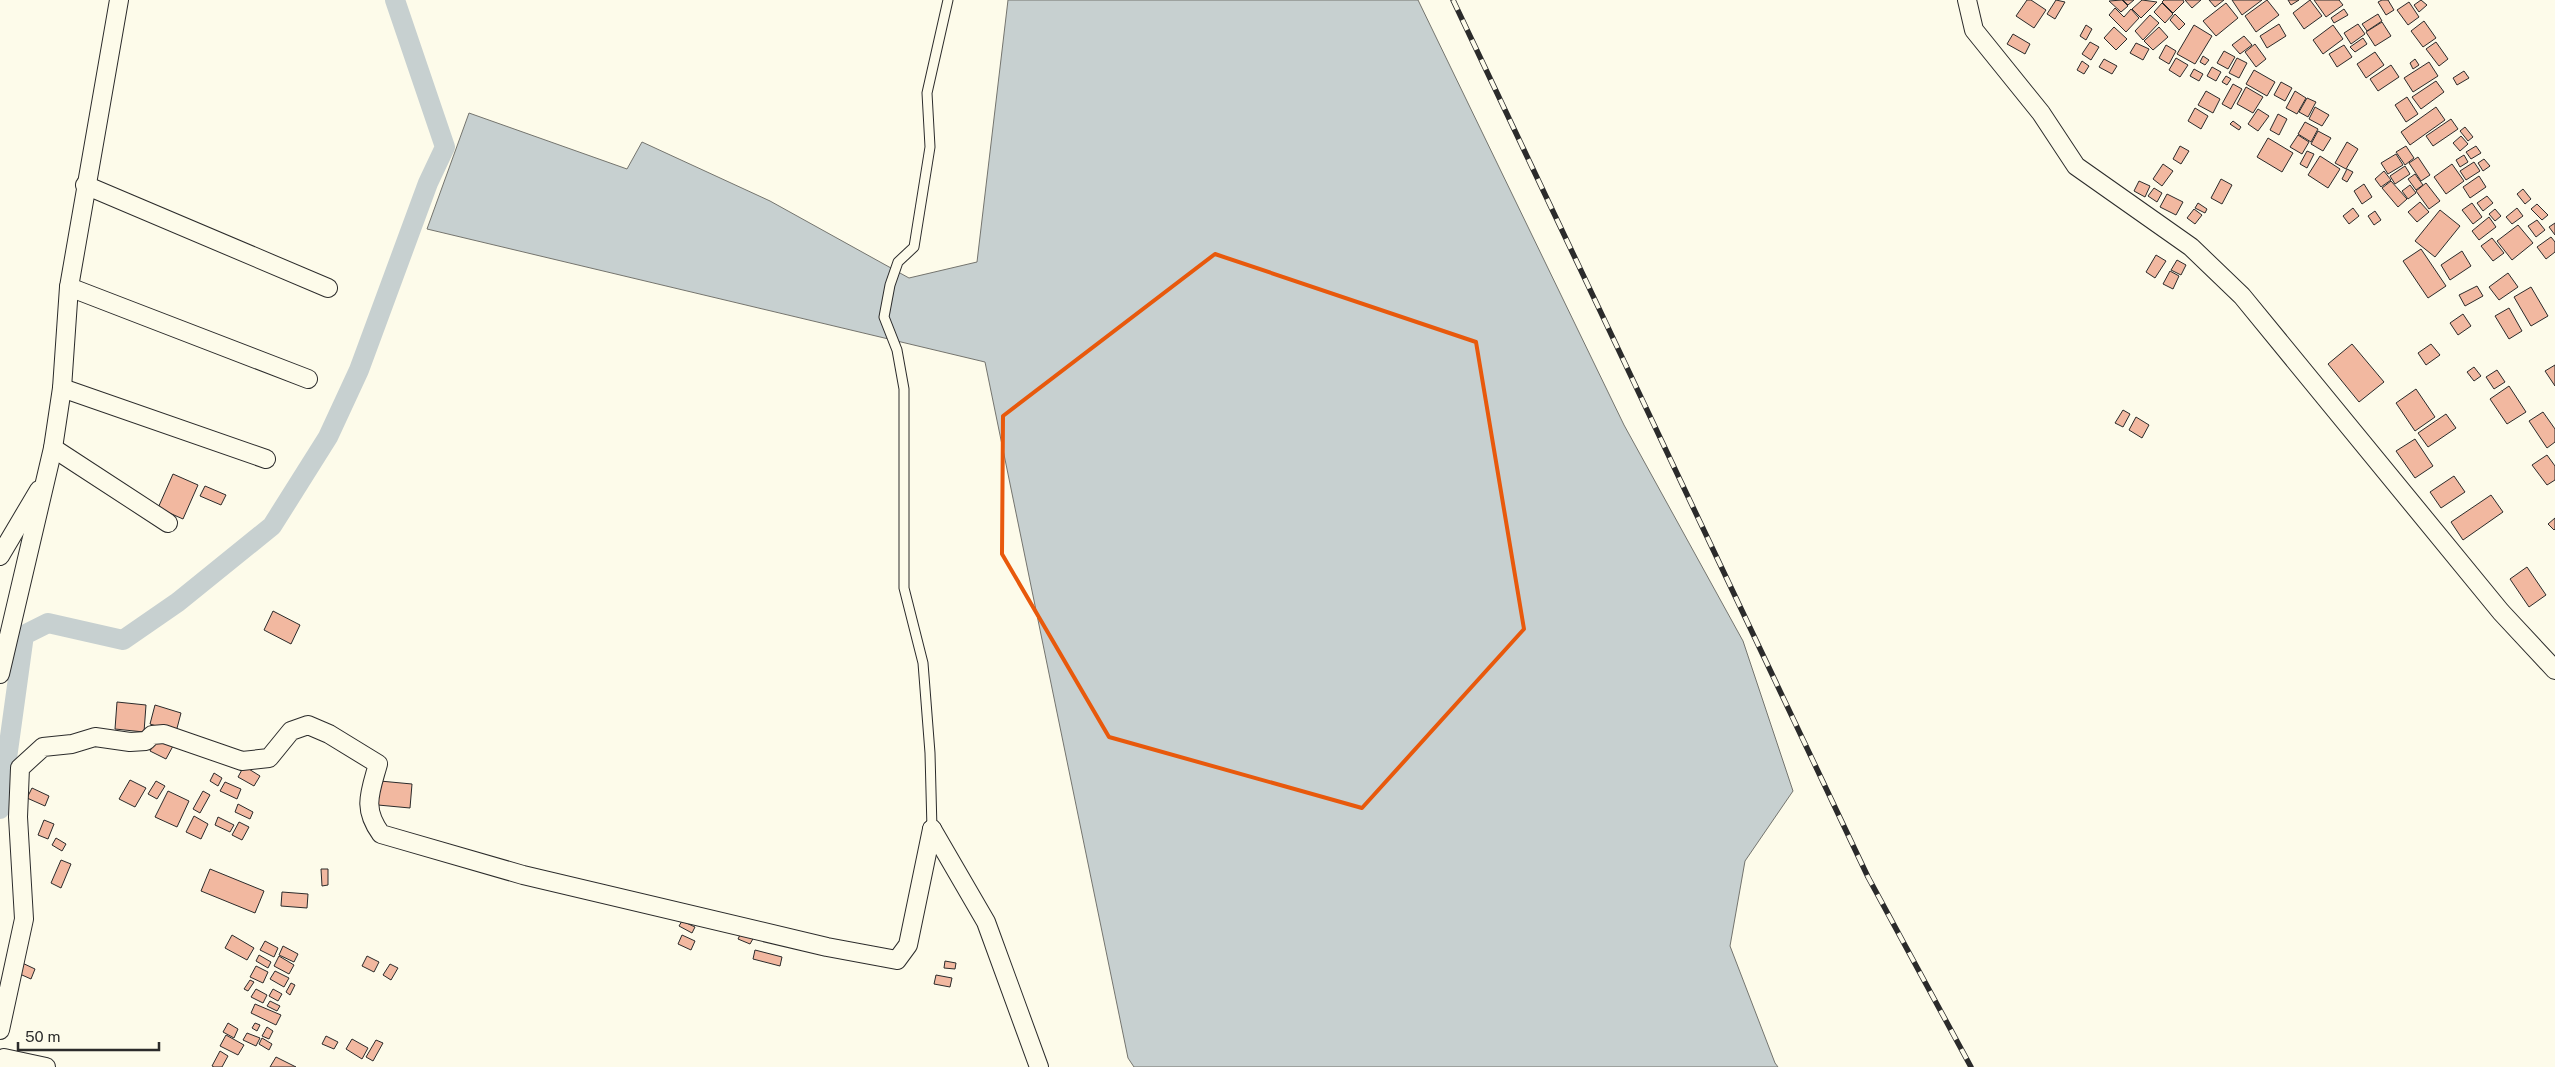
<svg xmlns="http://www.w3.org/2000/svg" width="2555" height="1067" viewBox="0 0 2555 1067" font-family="'Public Sans',sans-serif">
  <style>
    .water { fill: #c7d0d0; stroke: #74746e }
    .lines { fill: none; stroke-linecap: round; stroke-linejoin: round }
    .canal { stroke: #c7d0d0; stroke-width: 20 }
    .building { fill: #f2b8a0; stroke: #2b2b2b }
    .lane-casing { stroke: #2b2b2b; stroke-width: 11 }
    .street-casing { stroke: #2b2b2b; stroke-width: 20 }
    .lane { stroke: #fdfbea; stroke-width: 9 }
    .street { stroke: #fdfbea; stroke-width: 18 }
    .rail-casing { stroke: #2b2b2b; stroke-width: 5.5 }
    .rail { stroke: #fdfbea; stroke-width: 4; stroke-dasharray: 11; stroke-linecap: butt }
    .marked { fill: none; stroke: #e8590c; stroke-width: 4; stroke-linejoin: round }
  </style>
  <rect width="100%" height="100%" fill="#fdfbea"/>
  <path class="water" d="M1008,0H1418L1624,425L1743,641L1793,791L1745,861L1730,946L1775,1063L1778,1067H1134L1128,1058L985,362L427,229L469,113L627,169L642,142L770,201L909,278L977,262Z"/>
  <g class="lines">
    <path class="canal" d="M0,809L24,635L48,623L123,640L178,602L272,526L328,437L359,370L428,183L445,147L395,0"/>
  </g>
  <g class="building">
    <path d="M2027,0H2031L2046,10L2034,28L2016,16Z"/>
    <path d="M2056,0L2065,2L2055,19L2047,14Z"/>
    <path d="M2122,0L2128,6L2121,12L2109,1Z"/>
    <path d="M2123,0H2134L2128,5Z"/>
    <path d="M2142,0L2157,2L2141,18L2132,9Z"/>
    <path d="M2164,0H2183L2184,2L2173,13L2162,2Z"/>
    <path d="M2185,0H2201L2192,8Z"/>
    <path d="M2209,0H2224L2215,7Z"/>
    <path d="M2232,0H2262L2242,15Z"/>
    <path d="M2267,0L2279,15L2256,32L2245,16Z"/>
    <path d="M2288,0H2299L2291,5Z"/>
    <path d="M2310,0L2322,16L2304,29L2293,13Z"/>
    <path d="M2314,0H2339L2343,5L2326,17Z"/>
    <path d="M2382,0H2388L2394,10L2386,15L2378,2Z"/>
    <path d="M2421,0L2427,5L2419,12L2414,5Z"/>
    <path d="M2409,2L2419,17L2408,25L2397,10Z"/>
    <path d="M2162,3L2173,14L2165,23L2154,12Z"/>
    <path d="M2226,3L2238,18L2216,36L2203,21Z"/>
    <path d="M2115,8L2124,17L2131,9L2139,18L2126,32L2109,15Z"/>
    <path d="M2344,9L2348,15L2334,23L2331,18Z"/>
    <path d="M2175,14L2185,24L2179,30L2170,20Z"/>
    <path d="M2378,14L2382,21L2367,31L2362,24Z"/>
    <path d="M2150,15L2159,23L2143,40L2135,31Z"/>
    <path d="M2424,21L2436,38L2423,47L2411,31Z"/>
    <path d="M2382,22L2391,36L2375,46L2366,32Z"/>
    <path d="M2279,24L2286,36L2267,48L2260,36Z"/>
    <path d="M2358,24L2365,34L2351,44L2344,33Z"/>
    <path d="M2086,25L2092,29L2086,40L2080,36Z"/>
    <path d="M2194,25L2212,36L2195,64L2177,54Z"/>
    <path d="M2333,25L2343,39L2323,54L2313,40Z"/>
    <path d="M2114,27L2127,39L2116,50L2104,38Z"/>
    <path d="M2159,27L2168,37L2153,50L2144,41Z"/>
    <path d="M2013,34L2030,44L2025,54L2007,44Z"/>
    <path d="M2244,36L2252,45L2240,54L2232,45Z"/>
    <path d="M2363,38L2367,44L2355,52L2350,47Z"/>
    <path d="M2090,42L2099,47L2091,60L2082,54Z"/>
    <path d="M2436,42L2448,59L2439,66L2426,49Z"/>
    <path d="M2136,43L2149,49L2143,60L2130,53Z"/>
    <path d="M2255,44L2266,59L2256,67L2245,52Z"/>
    <path d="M2166,45L2176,51L2169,64L2159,58Z"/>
    <path d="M2344,45L2352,57L2337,67L2329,54Z"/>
    <path d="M2224,51L2235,57L2228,69L2217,63Z"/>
    <path d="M2375,52L2384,65L2366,78L2357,64Z"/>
    <path d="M2203,56L2209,60L2205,65L2200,62Z"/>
    <path d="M2176,58L2188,65L2180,77L2169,70Z"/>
    <path d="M2237,58L2247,63L2239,78L2229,73Z"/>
    <path d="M2104,59L2117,66L2112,74L2099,67Z"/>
    <path d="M2415,59L2419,65L2413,69L2410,63Z"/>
    <path d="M2082,61L2089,66L2084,74L2077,70Z"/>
    <path d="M2429,62L2438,76L2413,92L2404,78Z"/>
    <path d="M2391,65L2399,77L2378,91L2370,79Z"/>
    <path d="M2212,67L2221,72L2216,81L2207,76Z"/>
    <path d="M2194,69L2203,74L2199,81L2190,76Z"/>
    <path d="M2254,70L2275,82L2267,96L2246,84Z"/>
    <path d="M2464,71L2469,78L2457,85L2453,78Z"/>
    <path d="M2226,76L2231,79L2227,85L2222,82Z"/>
    <path d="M2436,81L2444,92L2421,109L2412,97Z"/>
    <path d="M2281,82L2292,88L2285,101L2274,95Z"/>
    <path d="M2233,84L2242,89L2231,109L2222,104Z"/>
    <path d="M2246,87L2263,97L2253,113L2237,104Z"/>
    <path d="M2206,91L2220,99L2213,113L2198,105Z"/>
    <path d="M2295,91L2306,98L2297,114L2286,108Z"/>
    <path d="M2407,97L2418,114L2406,122L2395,105Z"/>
    <path d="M2307,98L2316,102L2308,117L2299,112Z"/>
    <path d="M2315,107L2329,115L2322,126L2309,119Z"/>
    <path d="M2436,107L2445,120L2410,145L2401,132Z"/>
    <path d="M2195,108L2208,116L2201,129L2188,121Z"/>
    <path d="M2258,109L2269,116L2258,131L2248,124Z"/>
    <path d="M2278,114L2287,119L2279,135L2270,130Z"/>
    <path d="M2451,119L2458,129L2433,146L2426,136Z"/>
    <path d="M2233,121L2241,127L2239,130L2230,124Z"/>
    <path d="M2305,122L2318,129L2311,142L2298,134Z"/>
    <path d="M2465,127L2473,137L2468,141L2460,131Z"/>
    <path d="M2318,131L2331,138L2323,151L2311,144Z"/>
    <path d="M2298,135L2309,142L2302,154L2290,147Z"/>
    <path d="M2461,136L2468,144L2460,151L2453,143Z"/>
    <path d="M2268,138L2293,153L2282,172L2257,157Z"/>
    <path d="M2347,142L2358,149L2346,169L2335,163Z"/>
    <path d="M2180,146L2189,151L2181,164L2173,159Z"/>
    <path d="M2406,146L2414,158L2405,165L2396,152Z"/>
    <path d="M2476,146L2481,153L2471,159L2466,152Z"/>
    <path d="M2307,151L2314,154L2307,168L2300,164Z"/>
    <path d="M2396,154L2403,165L2388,174L2381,163Z"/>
    <path d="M2464,155L2468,162L2460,167L2456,160Z"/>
    <path d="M2320,156L2340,169L2328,188L2308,175Z"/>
    <path d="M2418,157L2430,175L2421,181L2409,163Z"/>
    <path d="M2484,159L2490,166L2483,171L2478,163Z"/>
    <path d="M2474,162L2480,171L2466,180L2460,171Z"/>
    <path d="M2163,164L2173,171L2162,186L2153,179Z"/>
    <path d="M2452,164L2464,181L2446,194L2434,177Z"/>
    <path d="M2405,166L2410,174L2395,184L2390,176Z"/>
    <path d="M2347,169L2353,172L2347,182L2342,179Z"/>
    <path d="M2384,171L2391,180L2381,187L2375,179Z"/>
    <path d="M2415,174L2423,185L2416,190L2408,179Z"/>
    <path d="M2479,176L2486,187L2470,198L2463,187Z"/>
    <path d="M2221,179L2232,185L2222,204L2211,198Z"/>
    <path d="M2139,181L2150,186L2145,197L2134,191Z"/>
    <path d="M2391,181L2407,199L2398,207L2382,188Z"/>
    <path d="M2426,183L2440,201L2429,209L2416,191Z"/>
    <path d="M2364,184L2372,197L2362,204L2354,191Z"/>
    <path d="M2410,185L2416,193L2408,199L2402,191Z"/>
    <path d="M2154,188L2162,193L2157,202L2148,196Z"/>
    <path d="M2523,189L2531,199L2525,204L2517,194Z"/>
    <path d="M2167,194L2183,202L2176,215L2160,207Z"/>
    <path d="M2487,196L2493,203L2483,211L2477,203Z"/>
    <path d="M2420,202L2429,212L2417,222L2408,212Z"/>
    <path d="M2198,203L2207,209L2205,213L2195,208Z"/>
    <path d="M2472,203L2482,217L2473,224L2462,210Z"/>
    <path d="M2537,204L2548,215L2542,220L2531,209Z"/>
    <path d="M2353,208L2359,216L2349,224L2343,216Z"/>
    <path d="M2517,208L2523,216L2512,224L2506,217Z"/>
    <path d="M2194,209L2202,215L2195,224L2187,218Z"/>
    <path d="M2495,209L2501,216L2495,221L2489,214Z"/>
    <path d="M2440,210L2460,226L2435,257L2415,241Z"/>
    <path d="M2375,211L2381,220L2374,225L2368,216Z"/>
    <path d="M2489,217L2496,227L2479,240L2472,231Z"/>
    <path d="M2537,220L2545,230L2536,237L2528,226Z"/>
    <path d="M2555,223V235L2549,227Z"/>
    <path d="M2518,225L2533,243L2512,260L2497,241Z"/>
    <path d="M2551,237L2555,242V252L2546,259L2537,247Z"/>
    <path d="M2492,238L2504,253L2493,261L2481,246Z"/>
    <path d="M2421,249L2446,286L2428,298L2403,261Z"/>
    <path d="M2462,251L2471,266L2450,280L2441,265Z"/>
    <path d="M2156,255L2166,261L2155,278L2146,272Z"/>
    <path d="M2177,260L2186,265L2181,275L2171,270Z"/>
    <path d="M2170,271L2179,276L2173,289L2163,284Z"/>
    <path d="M2508,273L2518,287L2499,300L2489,287Z"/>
    <path d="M2477,286L2483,296L2465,306L2459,295Z"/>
    <path d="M2531,287L2548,316L2531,326L2514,297Z"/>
    <path d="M2509,308L2522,331L2509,339L2495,316Z"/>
    <path d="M2463,314L2471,326L2458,335L2450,323Z"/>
    <path d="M2352,344L2384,382L2359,402L2328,364Z"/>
    <path d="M2431,344L2440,355L2426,365L2418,353Z"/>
    <path d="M2555,365V386L2545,371Z"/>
    <path d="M2474,367L2481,376L2474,381L2467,372Z"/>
    <path d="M2497,370L2505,382L2494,389L2486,377Z"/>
    <path d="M2509,386L2526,412L2507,424L2490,399Z"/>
    <path d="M2416,389L2435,417L2415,431L2396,403Z"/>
    <path d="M2123,410L2130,414L2123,427L2115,423Z"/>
    <path d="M2543,412L2555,429V442L2547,448L2529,421Z"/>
    <path d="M2446,414L2456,428L2428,447L2418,433Z"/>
    <path d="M2136,417L2149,425L2142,438L2129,430Z"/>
    <path d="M2415,439L2433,466L2415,478L2396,451Z"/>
    <path d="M2547,455L2555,466V480L2547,485L2532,465Z"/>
    <path d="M173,474L198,485L183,519L158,508Z"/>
    <path d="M2454,476L2465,492L2441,508L2430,492Z"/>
    <path d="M205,486L226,495L221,505L200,496Z"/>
    <path d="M2491,495L2503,512L2463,540L2451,522Z"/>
    <path d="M2555,518V529L2554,530L2548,524Z"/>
    <path d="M2527,567L2546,595L2529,607L2510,579Z"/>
    <path d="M273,611L300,625L291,644L264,630Z"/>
    <path d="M117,702L146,705L144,732L115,729Z"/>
    <path d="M155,705L181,713L176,732L150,724Z"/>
    <path d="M157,738L173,746L166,759L150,751Z"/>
    <path d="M244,766L260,776L254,786L238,777Z"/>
    <path d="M214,773L222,778L218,786L210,781Z"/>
    <path d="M130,780L146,788L135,807L119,799Z"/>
    <path d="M156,781L165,786L157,799L148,794Z"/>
    <path d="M380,781L412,784L410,808L378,805Z"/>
    <path d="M225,782L241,789L237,799L220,791Z"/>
    <path d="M32,788L49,796L45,806L27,798Z"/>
    <path d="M168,791L189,801L177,827L155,817Z"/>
    <path d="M203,791L210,795L200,813L193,809Z"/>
    <path d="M238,804L253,812L250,819L235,812Z"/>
    <path d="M194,816L208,824L201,839L186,832Z"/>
    <path d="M218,817L234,825L230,832L215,825Z"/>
    <path d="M44,820L54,824L48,839L38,835Z"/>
    <path d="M239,822L249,827L242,840L232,835Z"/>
    <path d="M56,838L66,844L62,851L52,845Z"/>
    <path d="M61,860L71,864L61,888L51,883Z"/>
    <path d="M210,869L264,891L255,913L201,891Z"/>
    <path d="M321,869H328V885L322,886Z"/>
    <path d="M282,892L308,894L307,908L281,906Z"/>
    <path d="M682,921L695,927L692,933L679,926Z"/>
    <path d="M742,931L754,937L750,944L738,939Z"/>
    <path d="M232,935L254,948L247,960L225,948Z"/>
    <path d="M682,935L695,941L691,950L678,944Z"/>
    <path d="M265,941L278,948L274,957L260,950Z"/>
    <path d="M283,946L298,954L294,962L279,955Z"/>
    <path d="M755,950L782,957L780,966L753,959Z"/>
    <path d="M259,955L271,962L268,968L256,961Z"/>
    <path d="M279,956L294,965L289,974L274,966Z"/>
    <path d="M367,956L379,962L374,972L362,966Z"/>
    <path d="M18,961L35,969L31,979L13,971Z"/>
    <path d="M945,961L956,963L955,969L944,968Z"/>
    <path d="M390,964L398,968L391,980L383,975Z"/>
    <path d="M256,966L268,972L263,983L250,977Z"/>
    <path d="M275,971L289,978L284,987L270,979Z"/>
    <path d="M936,975L952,978L950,987L934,984Z"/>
    <path d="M250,980L254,982L248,991L244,989Z"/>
    <path d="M291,983L295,985L290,995L286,992Z"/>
    <path d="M256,989L267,995L263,1003L251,997Z"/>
    <path d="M273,989L282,994L278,1001L269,996Z"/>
    <path d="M270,1001L280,1006L277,1011L267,1006Z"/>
    <path d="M255,1004L281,1015L276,1025L251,1013Z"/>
    <path d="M228,1023L238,1029L234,1038L223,1032Z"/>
    <path d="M255,1023L260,1025L257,1031L252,1028Z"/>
    <path d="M267,1027L273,1031L269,1039L262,1036Z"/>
    <path d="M247,1033L260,1038L256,1046L243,1040Z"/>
    <path d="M226,1035L244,1045L238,1055L220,1046Z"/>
    <path d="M326,1036L338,1042L334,1049L322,1044Z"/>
    <path d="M262,1038L272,1044L269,1050L259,1044Z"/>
    <path d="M352,1039L368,1048L362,1059L346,1049Z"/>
    <path d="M376,1040L383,1043L373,1061L366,1057Z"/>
    <path d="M220,1051L228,1056L222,1067H214L212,1066Z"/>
    <path d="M276,1057L296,1067H270Z"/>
  </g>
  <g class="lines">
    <g class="lane-casing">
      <path id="lane" d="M932,829L930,753L923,663L904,588V389L897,350L884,317L890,285L898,262L914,247L930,147L927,93L948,0"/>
    </g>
    <g class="street-casing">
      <g id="street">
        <path d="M1967,0L1974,30L2041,113L2076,166L2191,247L2242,296L2501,612L2555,670"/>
        <path d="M85,185L328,288"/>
        <path d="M69,287L308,379"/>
        <path d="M62,388L266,459"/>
        <path d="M53,448L168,523"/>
        <path d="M0,556L39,490"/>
        <path d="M0,674L53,448L62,388L69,287L119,0"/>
        <path d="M932,829L986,922L1039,1067"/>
        <path d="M0,1030L24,919L18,817L20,768L43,747L72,744L95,737L130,742L146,741L152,735L164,734L242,761L269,758L291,731L308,725L329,734L378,764C370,793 362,808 381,834L523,875L827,947L897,960L908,945L932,829"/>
        <path d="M0,1061L4,1058L46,1067"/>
      </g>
    </g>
    <use href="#lane" class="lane"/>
    <use href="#street" class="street"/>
    <g class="rail-casing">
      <path id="rail" d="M1453,0L1868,877L1971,1067"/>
    </g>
    <use href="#rail" class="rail"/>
  </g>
  <path class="marked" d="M1215,254L1476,342L1524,629L1362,808L1109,737L1002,554L1003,416Z"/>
  <path d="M18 1042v8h141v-8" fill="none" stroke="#2b2b2b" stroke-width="2.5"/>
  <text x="25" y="1042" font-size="15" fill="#2b2b2b" stroke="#fdfbea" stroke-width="4" paint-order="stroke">50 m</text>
</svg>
